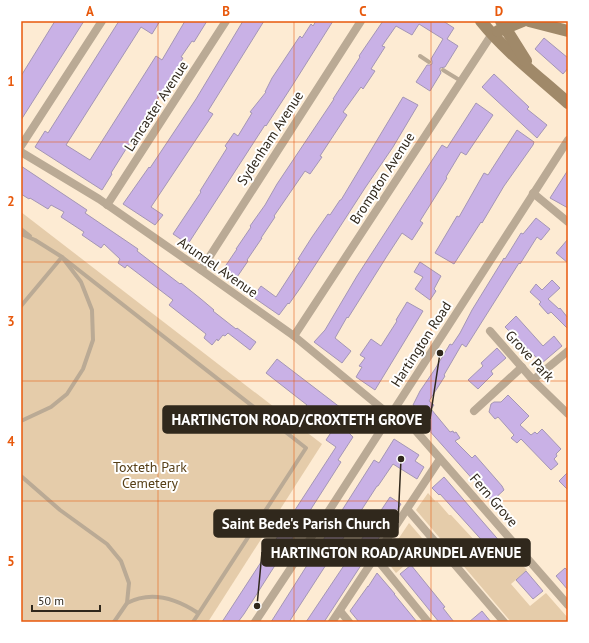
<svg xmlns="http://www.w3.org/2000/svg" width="589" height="643" viewBox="0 0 589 643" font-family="'PT Sans',sans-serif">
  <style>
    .green { fill: #e5ccaa }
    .building { fill: #c9b1e6; stroke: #a496b5 }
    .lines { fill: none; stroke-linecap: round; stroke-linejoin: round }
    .lane { stroke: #baaa95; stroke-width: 4 }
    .street { stroke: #baaa95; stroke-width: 8 }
    .secondary { stroke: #a08969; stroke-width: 12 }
    .grid { fill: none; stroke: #e8590c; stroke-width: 1; stroke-opacity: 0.55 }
    .labels { text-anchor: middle; stroke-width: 4; stroke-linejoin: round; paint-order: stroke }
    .street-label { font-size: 14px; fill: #30281c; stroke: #fff }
    .park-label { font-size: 14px; fill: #573f17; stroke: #fff }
    .leader { fill: none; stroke: #30281c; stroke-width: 1.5 }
    .callout-dot { fill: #30281c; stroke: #fff; stroke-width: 1.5 }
    .callout { fill: #30281c; stroke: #30281c; stroke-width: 1.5 }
    .callout-label { font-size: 15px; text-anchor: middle; font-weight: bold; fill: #fff }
    .neatline { fill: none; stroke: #e8590c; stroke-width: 1.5 }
    .grid-label { font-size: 13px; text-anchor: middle; font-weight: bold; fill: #e8590c }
  </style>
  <rect width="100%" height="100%" fill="#fdebd3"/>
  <g class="green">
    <path d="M21,212L322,444L208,622H21Z"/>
    <path d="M428,493L436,502L437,501L449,515H451L489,556L502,544L527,570L511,584L530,606L546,593L568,618V622H511L416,510Z"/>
    <path d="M409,523L428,545L396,573L385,559Z"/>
  </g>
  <g class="building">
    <path d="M55,21H84L21,120V76Z"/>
    <path d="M119,21H160L152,34L141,27L66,145L90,160L156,56L162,60L185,21H207L194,42L192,41L181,57L183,58L111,173L112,174L102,190L35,147L45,131L48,133Z"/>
    <path d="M243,21H264L208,111L213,114L151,207L163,215L155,225L123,204L149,167L150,168L196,99Z"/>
    <path d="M316,21H333L292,86L266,126L265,125L188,244L173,234L201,192L200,191L227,148L225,146L234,133L238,136L252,113L250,112L266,92H265L272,78L300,36L302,38L311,24L313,26Z"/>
    <path d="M383,21H443L454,28L447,39L458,46L445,67L440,68V70L441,73L430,91L416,82L427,65H430L432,64V61L431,59L443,39L419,24L412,35L396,26L382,46L385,47L371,69L375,71L363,89L361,87L343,112L347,115L320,156L322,157L310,174L305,171L274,216L275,217L261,238H262L247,260L248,261L235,280L222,271L237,249H236L251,227L250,226L265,205L277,184L334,99H333L360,57L359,56Z"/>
    <path d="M544,38L568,58V68L563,74L535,49Z"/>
    <path d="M494,74L529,107L527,109L547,125L537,138L482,87Z"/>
    <path d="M403,97L418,105L393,147L365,188L301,287L289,304L288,303L279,315L253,297L261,286L276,297L300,260L298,259L312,237L328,214L330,215L340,200H341Z"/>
    <path d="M476,103L493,115L466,155L461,152L446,177L447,178L420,221L423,223L412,240L402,233L387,256L348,318L347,317L335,338L351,351L342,363L314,342L325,330L357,276L442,145L447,148Z"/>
    <path d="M517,130L534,142L533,145L504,186L482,223L481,222L454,264L435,253L457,216L459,217L484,173L488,175Z"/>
    <path d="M21,166L87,210L85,213L138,249L137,251L180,284L181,283L201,299L214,310L213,311L236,329L237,328L256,342L250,350L228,333L225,336L223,335L218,341L217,339L212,345L204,338L206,334L169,305L173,300L127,265L125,268L118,263L120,259L104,244L101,248L82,235L84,232L61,217L64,212L51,205L48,209L30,198L29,199L21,194Z"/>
    <path d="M568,170V208L550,198Z"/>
    <path d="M536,218L550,229L541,240L537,237L520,264L519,263L466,347L462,344L444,375L445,376L429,401L434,405L431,409L450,432L453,431L454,433L456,432L460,438L455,441L472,458L475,455L502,486L504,490L492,501L427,428L429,426L411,414L416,407L413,405L420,391L435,369L450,344L452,345L460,333L472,310L504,258L505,259L521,233L523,234Z"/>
    <path d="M568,239V263L556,253Z"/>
    <path d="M420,262L441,276L434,289L436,291L430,300L415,289L423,277L414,272Z"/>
    <path d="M552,280L560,288L548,299L559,309L560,308L568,318V329L551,312L548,314L539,304L541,302L530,292L536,284L542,290Z"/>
    <path d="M407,302L423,311L375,390L356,377L362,367L359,366L365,358L360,355L371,339L381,346L397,321L396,320Z"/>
    <path d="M516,316L543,346L554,336L562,346L542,363L505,327Z"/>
    <path d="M497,348L506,358L491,371L493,374L478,389L468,380L483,366L481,363Z"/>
    <path d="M277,359L341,408L354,414L352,417L358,420L349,433L353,437L338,460L341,462L244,614L238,622H222L336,447L326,440L340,419L327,411L322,418L306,406L307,405L266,373Z"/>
    <path d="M508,395L529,416L520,425L531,435L535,432L537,434L542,429L561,449L556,454L557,456L554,459L558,464L551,470L521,439L517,443L511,438L514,435L498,417L495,419L489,412L491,404L494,402H501Z"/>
    <path d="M394,439L419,455L415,461L424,467L417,479L393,464L378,486H377L289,622H271L374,460L379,463Z"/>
    <path d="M568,472V490L559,481Z"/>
    <path d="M444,477L502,544L494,551L489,544L487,546L440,494L439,495L432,488Z"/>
    <path d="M390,497L401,504L324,622H306Z"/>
    <path d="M411,565L445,607L443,608L454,622H439L400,574Z"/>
    <path d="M565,568L568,571V590L556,576Z"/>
    <path d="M526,571L543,591L533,599L516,580Z"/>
    <path d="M377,573L395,594H394L417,622H359L350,611L368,586V587Z"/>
    <path d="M482,611L491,622H469Z"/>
  </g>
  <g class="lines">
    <g class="lane">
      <path d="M420,56L429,62"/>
      <path d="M443,70L461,81"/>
      <path d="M21,229L30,236"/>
      <path d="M21,234L35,240L62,257L81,282L92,310L93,340L83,369L67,394L51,407L21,421"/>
      <path d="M21,306L62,257L306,448L193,622"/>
      <path d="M21,476L60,510L107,544L121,561L129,583L127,603L114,622"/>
      <path d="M127,603C152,590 177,599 198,613"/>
    </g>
    <g class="street">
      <path d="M21,146L102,21"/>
      <path d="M21,152L99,199L201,270L294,336L391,416"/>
      <path d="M533,193L568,222"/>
      <path d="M107,205L226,21"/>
      <path d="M201,270L361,21"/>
      <path d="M490,331L533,380L568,414"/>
      <path d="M294,336L492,34"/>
      <path d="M533,380L568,351"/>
      <path d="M474,411L522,367"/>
      <path d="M416,431L568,605"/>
      <path d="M407,509L504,622"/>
      <path d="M375,557L428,622"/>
      <path d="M340,611L349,622"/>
      <path d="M255,622L332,506L568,140"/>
      <path d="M332,622L440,459"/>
    </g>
    <g class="secondary">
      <path d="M481,21C506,52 538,76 568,103"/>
      <path d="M501,21L526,61"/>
      <path d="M529,21L568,31"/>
      <path d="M498,31L523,21"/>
    </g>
  </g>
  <path class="grid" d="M158,21V622M294,21V622M431,21V622M21,142H568M21,262H568M21,381H568M21,501H568"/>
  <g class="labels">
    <g class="street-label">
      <text transform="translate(156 106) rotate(-57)" y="5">Lancaster Avenue</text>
      <text transform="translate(270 138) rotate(-57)" y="5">Sydenham Avenue</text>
      <text transform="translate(382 178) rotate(-57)" y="5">Brompton Avenue</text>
      <text transform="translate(218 267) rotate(35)" y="5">Arundel Avenue</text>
      <text transform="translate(421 344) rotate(-57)" y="5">Hartington Road</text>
      <text transform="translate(530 356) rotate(47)" y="5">Grove Park</text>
      <text transform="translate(494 500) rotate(49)" y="5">Fern Grove</text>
    </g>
    <g class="park-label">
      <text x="150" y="472">Toxteth Park<tspan x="150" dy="16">Cemetery</tspan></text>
    </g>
  </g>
  <path class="leader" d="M440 353L430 419M401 459L398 523M257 606L262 552"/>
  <g class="callout-dot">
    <circle cx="440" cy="353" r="4"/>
    <circle cx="401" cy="459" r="4"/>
    <circle cx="257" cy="606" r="4"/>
  </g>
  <g class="callout">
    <rect x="163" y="406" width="267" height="27" rx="4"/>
    <rect x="214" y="510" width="184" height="27" rx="4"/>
    <rect x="262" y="539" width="268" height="27" rx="4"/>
  </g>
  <g class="callout-label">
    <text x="297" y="425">HARTINGTON ROAD/CROXTETH GROVE</text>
    <text x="306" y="529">Saint Bede's Parish Church</text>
    <text x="396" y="558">HARTINGTON ROAD/ARUNDEL AVENUE</text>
  </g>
  <rect width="589" height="643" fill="none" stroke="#ffffff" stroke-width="44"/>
  <path d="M32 605v6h68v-6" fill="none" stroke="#30281c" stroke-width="2"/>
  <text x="38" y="605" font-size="12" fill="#30281c" stroke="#ffffff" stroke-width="3" paint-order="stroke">50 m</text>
  <rect x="22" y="22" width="545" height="599" class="neatline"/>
  <g class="grid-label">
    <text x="90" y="16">A</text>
    <text x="226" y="16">B</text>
    <text x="363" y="16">C</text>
    <text x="499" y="16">D</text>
    <text x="11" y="86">1</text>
    <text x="11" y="206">2</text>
    <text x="11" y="326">3</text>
    <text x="11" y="446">4</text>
    <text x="11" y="566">5</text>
  </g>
</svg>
